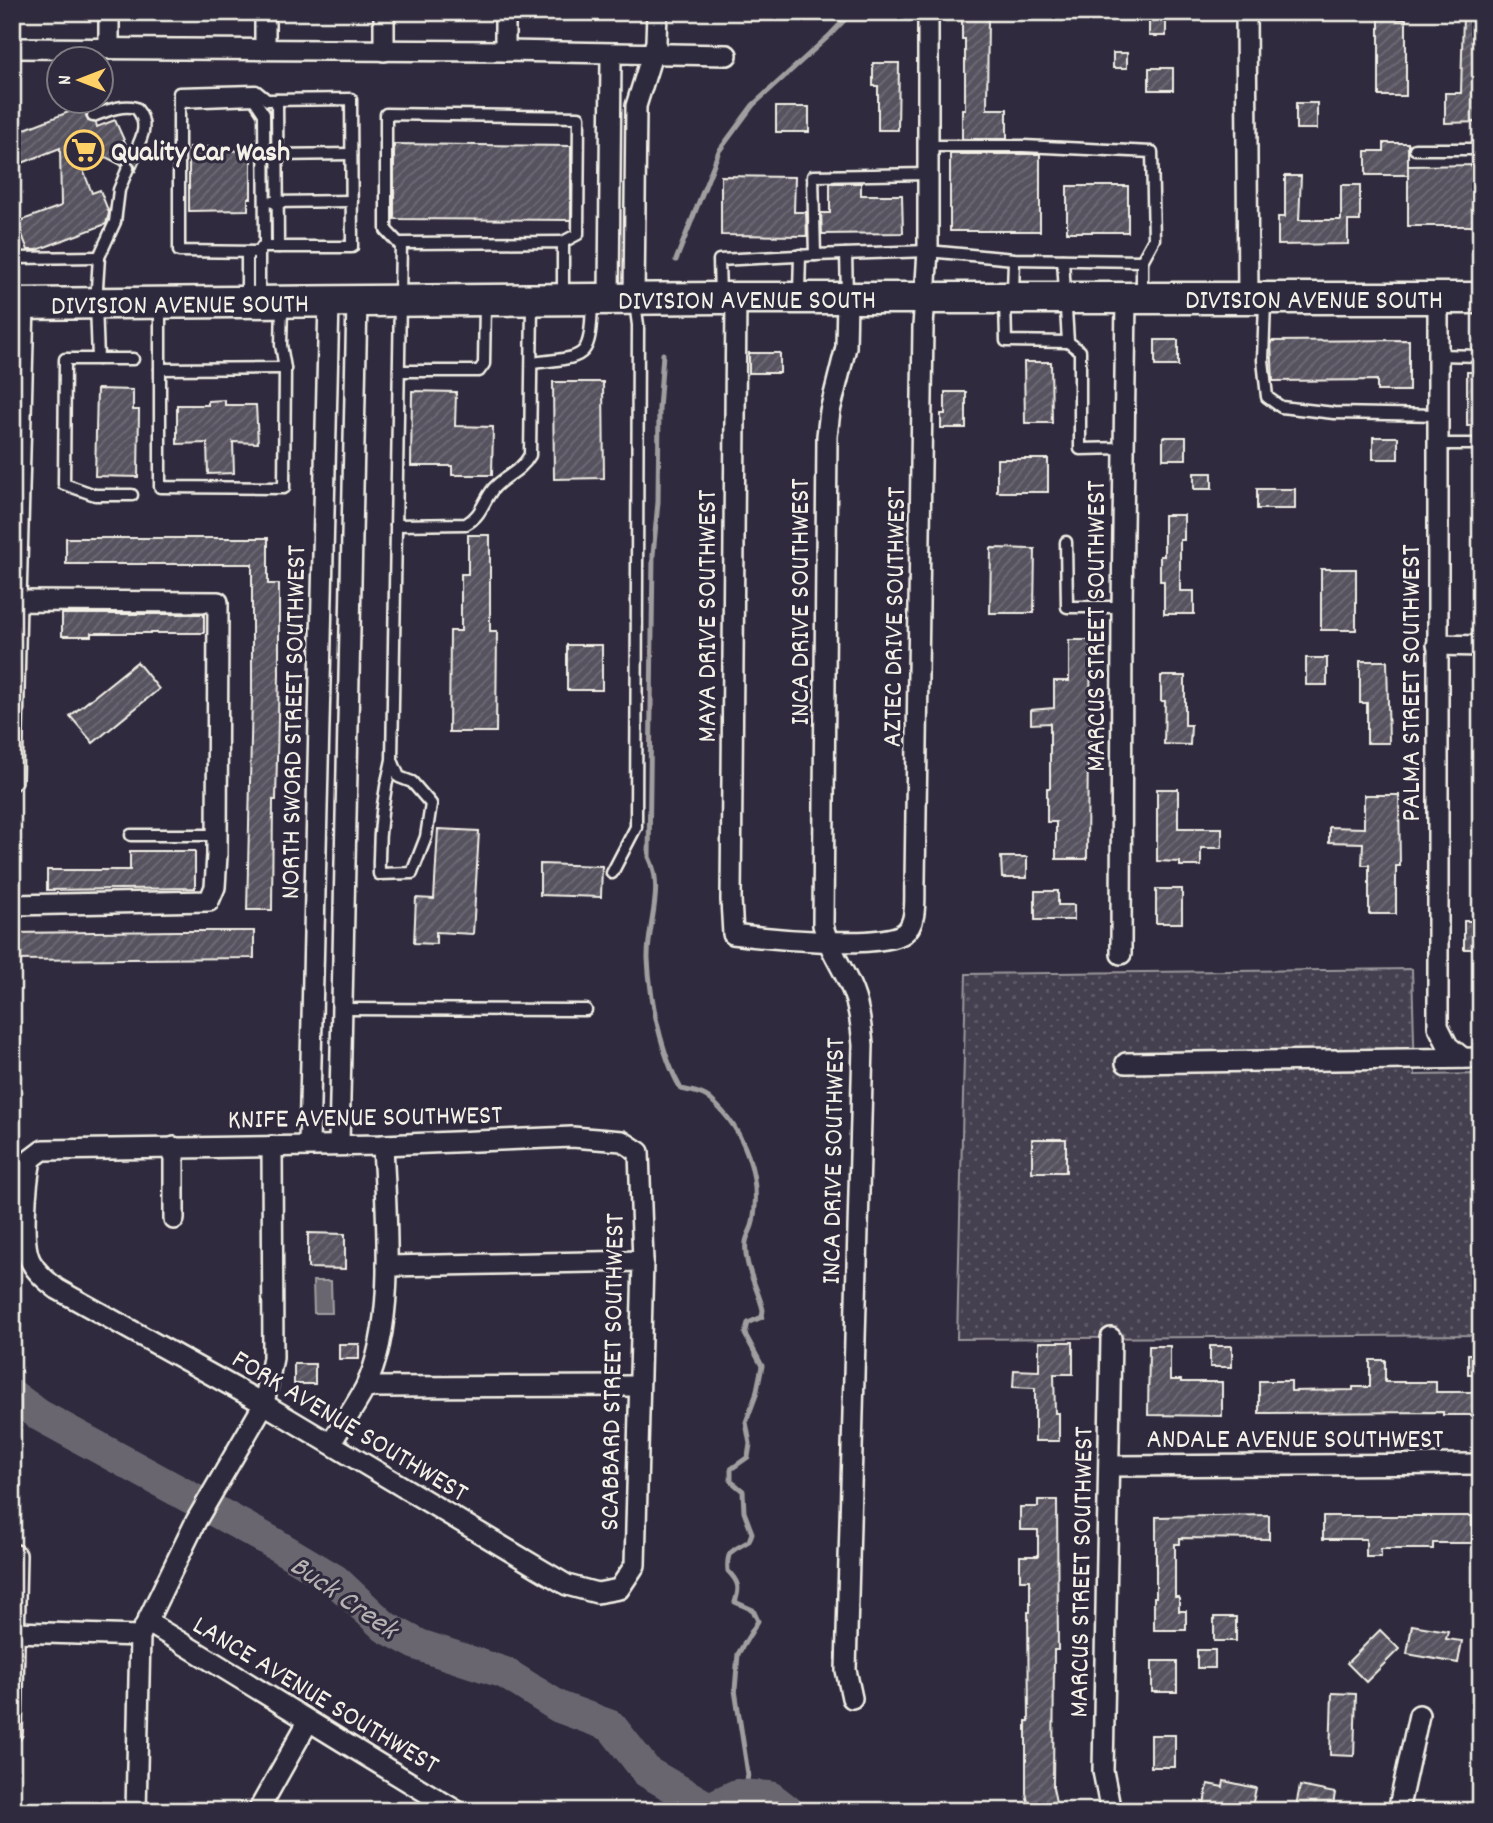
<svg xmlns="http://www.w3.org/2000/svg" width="1493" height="1823" viewBox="0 0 1493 1823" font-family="Dekko,sans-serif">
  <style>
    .park { fill: url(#park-dots); stroke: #9c989c; stroke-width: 2 }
    .water { fill: #6a6670; stroke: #a19ea0; stroke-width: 2 }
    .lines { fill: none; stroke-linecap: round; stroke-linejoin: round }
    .stream { stroke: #a19ea0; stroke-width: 5 }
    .river { stroke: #6a6670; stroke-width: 32 }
    .building { fill: url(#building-hatch); stroke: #f4f1e8; stroke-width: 2 }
    .service-casing { stroke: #f4f1e8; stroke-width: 15 }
    .minor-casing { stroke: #f4f1e8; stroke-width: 24 }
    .primary-casing { stroke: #f4f1e8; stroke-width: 35 }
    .service { stroke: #2f2a3d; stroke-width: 10 }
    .minor { stroke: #2f2a3d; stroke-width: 19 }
    .primary { stroke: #2f2a3d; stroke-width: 30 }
    .labels { text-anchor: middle; stroke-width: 6; stroke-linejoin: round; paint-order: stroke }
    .poi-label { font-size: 28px; font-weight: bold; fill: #f4f1e8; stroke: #2f2a3d; text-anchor: start }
    .street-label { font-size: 28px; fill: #f4f1e8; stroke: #2f2a3d }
    .water-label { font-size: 30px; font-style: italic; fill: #b6b2b2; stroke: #2f2a3d }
  </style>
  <defs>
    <pattern id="park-dots" width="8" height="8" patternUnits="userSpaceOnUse" patternTransform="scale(1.75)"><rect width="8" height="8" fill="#454050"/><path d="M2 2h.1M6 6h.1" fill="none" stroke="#605c69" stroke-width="1.8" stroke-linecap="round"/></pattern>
    <pattern id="building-hatch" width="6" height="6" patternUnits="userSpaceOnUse" patternTransform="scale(1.75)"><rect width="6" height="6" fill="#56525f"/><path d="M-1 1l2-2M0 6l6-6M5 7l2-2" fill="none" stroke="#6f6b76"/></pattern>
  </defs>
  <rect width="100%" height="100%" fill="#2f2a3d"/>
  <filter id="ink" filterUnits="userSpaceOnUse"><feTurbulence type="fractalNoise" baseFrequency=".0143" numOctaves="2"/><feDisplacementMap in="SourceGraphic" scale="14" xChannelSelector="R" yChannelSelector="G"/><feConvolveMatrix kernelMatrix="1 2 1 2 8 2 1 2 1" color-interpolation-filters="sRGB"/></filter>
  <g filter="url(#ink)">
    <path class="park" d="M1412,969L1415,1075L1481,1074V1335L957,1339L966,974Z"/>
    <path class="water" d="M313,1281H331L332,1313H314Z"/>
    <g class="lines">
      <g class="stream">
        <path d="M676,260L719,151L753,105L830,35L852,12"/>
        <path d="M663,354L659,409L658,502L653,555L649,857C665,889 647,925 648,959C650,999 661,1054 681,1089C691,1091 704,1093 711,1100C745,1130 762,1178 753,1222C752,1229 747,1235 746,1242C743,1265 758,1288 763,1310L762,1317L748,1323L745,1334L762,1366L756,1395L746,1422L750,1444L748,1457L731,1469V1481L743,1491L744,1512L752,1533L749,1541C733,1551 726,1549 728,1571C739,1582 740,1588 735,1602L753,1610L758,1621L738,1654L735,1690L748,1774L746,1788L737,1795"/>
      </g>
      <path class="river" d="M12,1395L39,1415L268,1540L335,1580L385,1627L419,1645L505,1673L559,1707L611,1726L647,1772L709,1808L737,1795L770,1797L788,1811"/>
    </g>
    <g class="building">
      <rect x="1149" y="12" width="17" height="24"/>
      <path d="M1463,14H1481V122L1445,123V93H1461Z"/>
      <path d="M962,16H988L987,109H1007V139H962V109H965V39H962Z"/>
      <rect x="1379" y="19" width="27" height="77"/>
      <rect x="1113" y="53" width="14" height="15"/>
      <path d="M873,63H899L898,130H878V86H873Z"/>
      <rect x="1149" y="68" width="24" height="22"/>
      <rect x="1296" y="103" width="21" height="26"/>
      <path d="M89,104L90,109L86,115L88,121L96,123L97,127L115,120L128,149L129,157L135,159L142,156L135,172V166L131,161H126L121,165L106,157L82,167L92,193L100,190L109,213L106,224L37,250H28L17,222L61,206L60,148L12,167V134Z"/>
      <rect x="776" y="107" width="33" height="25"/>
      <path d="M1384,143H1408V175H1366V151H1384Z"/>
      <path d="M394,144L571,146V220L394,219Z"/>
      <path d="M189,147H226L227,151L251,150V198H248V210L189,211Z"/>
      <rect x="950" y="154" width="90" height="77"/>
      <path d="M1481,165V226H1408V166Z"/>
      <path d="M721,176L795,177L794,212H806L807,236L721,235Z"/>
      <path d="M1285,176H1301L1299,220H1341V185H1360V221H1348V244L1278,245V217H1285Z"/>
      <path d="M830,183H861V195H902L903,233L822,234L821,213H830Z"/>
      <rect x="1067" y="186" width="61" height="46"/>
      <rect x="1155" y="340" width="23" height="26"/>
      <path d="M1409,340V391H1377V380L1273,381L1271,341Z"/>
      <rect x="749" y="353" width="31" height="20"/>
      <path d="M1024,362H1051L1052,423H1025Z"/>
      <rect x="1467" y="372" width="14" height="54"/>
      <path d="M553,382H603L604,478L554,479Z"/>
      <path d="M97,389L133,390V410H139L138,477L95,476Z"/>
      <path d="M412,391L456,392L455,426L493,427L492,475H452V466H411Z"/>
      <path d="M945,392H966V428H941V414H945Z"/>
      <path d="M225,400V405H256L258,443L233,442L234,473L208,474L207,443L177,444V405H208V401Z"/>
      <rect x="1163" y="437" width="23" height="22"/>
      <rect x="1373" y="437" width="25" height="22"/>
      <rect x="997" y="459" width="51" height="33"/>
      <rect x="1194" y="473" width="18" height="16"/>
      <rect x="1257" y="489" width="38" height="20"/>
      <path d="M1164,515H1184V540H1180V591H1194V614H1164V581H1160V556H1164Z"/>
      <path d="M468,535H490V631H497L496,732H449L450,631H461V574H468Z"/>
      <path d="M66,538H268V584H279V675L276,800H273L272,910H247L252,696V564H66Z"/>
      <path d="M991,548L1035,549L1034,613H990Z"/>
      <rect x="1321" y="569" width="35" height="61"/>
      <path d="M62,614H204V633H91V636H62Z"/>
      <path d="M1069,640H1090L1091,742H1088L1087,859H1056V822H1047V788H1050V723L1031,724V710L1054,708V681H1069Z"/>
      <rect x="567" y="645" width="35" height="45"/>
      <rect x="1306" y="658" width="21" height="27"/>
      <path d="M1360,661H1387L1389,743H1367V703H1360Z"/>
      <path d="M137,662L159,689L93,743L70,716Z"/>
      <path d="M1161,676H1185V725H1191L1190,745L1164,744L1165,701H1161Z"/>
      <path d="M1157,789H1178V828H1222V848H1201V866H1180V862L1157,861Z"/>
      <path d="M1364,795H1399L1400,866H1396V914H1369V865H1362L1363,843L1329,842V827L1364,828Z"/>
      <path d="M438,829L479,831L473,934L436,932V944L414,943L416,898L434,899Z"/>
      <path d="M130,851H195V888L47,890V870H130Z"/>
      <path d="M1001,857H1027V878H1002Z"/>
      <path d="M540,864L602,866L601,897L540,895Z"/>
      <rect x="1156" y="889" width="26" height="34"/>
      <path d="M1035,891H1058V905H1074V920H1035Z"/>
      <rect x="1464" y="921" width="17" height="28"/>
      <path d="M178,931H254V958L12,960V933Z"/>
      <rect x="1032" y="1139" width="34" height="33"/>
      <path d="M308,1233L345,1234V1269L308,1268Z"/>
      <path d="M1039,1342H1073V1374H1054L1055,1413H1059V1441H1035V1388L1013,1387L1014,1370L1039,1371Z"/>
      <rect x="339" y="1344" width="20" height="15"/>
      <path d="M1149,1346H1170V1380H1181V1382H1222V1416L1148,1415Z"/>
      <rect x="1210" y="1346" width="22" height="21"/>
      <rect x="1468" y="1354" width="13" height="20"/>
      <path d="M1370,1360H1385V1382H1436V1392H1477V1415H1443V1412L1259,1413V1381H1291V1391L1353,1390V1387H1370Z"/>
      <rect x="294" y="1364" width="21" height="20"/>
      <path d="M1038,1500H1057L1058,1650H1054L1053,1788L1058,1811H1030L1026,1793V1721H1029L1028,1612H1030V1580H1020V1556H1038V1530H1020V1507H1038Z"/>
      <path d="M1269,1515V1539L1180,1538V1544H1175V1597H1179V1611H1186V1630H1154V1597H1156V1517Z"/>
      <path d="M1323,1516H1472V1543H1433V1549H1381V1557H1366V1539H1323Z"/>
      <rect x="1214" y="1617" width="22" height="24"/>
      <path d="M1412,1625L1448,1631L1446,1639L1462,1641L1458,1663L1407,1654Z"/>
      <path d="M1380,1630L1399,1649L1366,1682L1347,1663Z"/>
      <rect x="1197" y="1650" width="18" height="18"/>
      <rect x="1152" y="1661" width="25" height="31"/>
      <path d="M1332,1693L1356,1694L1354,1756L1330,1755Z"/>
      <rect x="1151" y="1735" width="24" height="32"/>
      <path d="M1224,1781L1256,1788L1251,1811H1234L1204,1804L1208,1784L1223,1787Z"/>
      <path d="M1300,1786L1335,1793L1332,1811H1295Z"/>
    </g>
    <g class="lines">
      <g class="service-casing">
        <g id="service">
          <path d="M277,100L278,247"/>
          <path d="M179,102L254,99L264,114L265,244L259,252V297"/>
          <path d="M93,116C107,111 122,104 136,108C149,123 143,136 135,152"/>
          <path d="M928,146H1023L1152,152L1154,239L1142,261"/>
          <path d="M1415,149H1481"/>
          <path d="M272,155L351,154"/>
          <path d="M928,174L813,176L815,255L928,251L1014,259L1142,261V294"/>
          <path d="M272,202L352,201"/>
          <path d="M401,246L386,230V114L579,117L578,234L563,242"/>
          <path d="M259,252L179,251V93L256,91L267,100L351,99L352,247H262"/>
          <path d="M846,254L847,295"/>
          <path d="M12,258L99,257"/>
          <path d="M1063,260L1068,342L1080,351V449L1124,448"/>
          <path d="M799,293L800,255"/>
          <path d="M1013,293L1014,259"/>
          <path d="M720,296L719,260L815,255"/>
          <path d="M247,300V252"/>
          <path d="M1005,301L1006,341L1068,342"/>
          <path d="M1265,302L1263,360L1267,397L1281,407L1334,413L1438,415"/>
          <path d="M160,306V487L284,488L285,368L281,345L282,305"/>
          <path d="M1438,355L1481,356"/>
          <path d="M98,359L96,303L99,257L115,222L119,190L128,168"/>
          <path d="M532,363C586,356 590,362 592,303"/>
          <path d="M160,369L285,368"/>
          <path d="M399,371H479L484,364L485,303"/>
          <path d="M1438,444H1481"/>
          <path d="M132,495H95L64,484L65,359H133"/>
          <path d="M396,525L466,524C481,516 483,502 493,489C505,475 520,473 530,455L532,304"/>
          <path d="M1066,542L1067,607H1122"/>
          <path d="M392,760L399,777L412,782L431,804L426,837L412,873L379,874C378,834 382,798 392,760L401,243L563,242V296"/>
          <path d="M131,835H217"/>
          <path d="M612,873L636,827L638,325L635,303"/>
          <path d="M342,1009L586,1010"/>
        </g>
      </g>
      <g class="minor-casing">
        <g id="minor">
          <path d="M109,12V49"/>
          <path d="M505,12V51"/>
          <path d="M1246,12L1248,299"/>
          <path d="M12,48L505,51L727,55"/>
          <path d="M265,49V12"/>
          <path d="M384,51V12"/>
          <path d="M736,298L731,900L733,934C763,938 882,950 904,933C918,923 914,898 915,882L923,327L928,251V12"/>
          <path d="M1438,298V1026L1448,1046L1463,1058"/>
          <path d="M609,299L611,54"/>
          <path d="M634,299L636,106L656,42L657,12"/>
          <path d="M847,299L846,347L830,411L827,436L823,925C828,947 841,965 850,985C859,1004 861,1025 863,1045L846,1670L852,1698"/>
          <path d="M16,601L24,304"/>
          <path d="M1437,645L1481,646"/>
          <path d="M12,780L16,601L218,602L217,855L215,887L209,901L12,905"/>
          <path d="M1121,954L1122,607L1126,299"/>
          <path d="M1126,1063L1481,1058"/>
          <path d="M572,1137L622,1141L639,1152L643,1261L635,1565L619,1589L597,1593L567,1585L264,1404L57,1289C47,1281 37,1273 31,1262C20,1243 27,1181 31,1159L43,1150L383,1145Z"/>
          <path d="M309,1145L329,301"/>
          <path d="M339,1145L357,301"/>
          <path d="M174,1147V1219"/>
          <path d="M387,1266L643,1261"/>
          <path d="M1111,1338L1103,1771L1110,1807L1113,1811"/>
          <path d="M366,1387L638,1386"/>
          <path d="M331,1443C342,1425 355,1407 365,1388C397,1324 386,1216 383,1145"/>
          <path d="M1110,1466L1481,1464"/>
          <path d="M147,1622C251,1684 353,1749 457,1811"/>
          <path d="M15,1632L140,1636"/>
          <path d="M12,1732L16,1555"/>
          <path d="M136,1811L140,1636L196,1521L264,1404L273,1358L272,1146"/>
          <path d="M258,1811L308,1722"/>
          <path d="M1398,1811L1419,1715"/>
        </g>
      </g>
      <g class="primary-casing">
        <g id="primary">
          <path id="s1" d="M12,304L720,298H1481"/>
        </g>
      </g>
      <use href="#service" class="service"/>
      <use href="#minor" class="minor"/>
      <use href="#primary" class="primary"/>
    </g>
  </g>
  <defs>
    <g id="supermarket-ring" transform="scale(2.0125)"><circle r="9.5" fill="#2f2a3d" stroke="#ffd166" stroke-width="1.5"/><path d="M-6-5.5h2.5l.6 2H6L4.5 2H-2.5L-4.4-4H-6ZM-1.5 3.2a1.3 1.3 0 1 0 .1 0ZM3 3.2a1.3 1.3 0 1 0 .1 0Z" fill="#ffd166"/></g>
  </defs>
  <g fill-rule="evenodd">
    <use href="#supermarket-ring" x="84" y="150"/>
  </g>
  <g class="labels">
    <g class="poi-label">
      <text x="111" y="160">Quality Car Wash</text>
    </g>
    <g class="street-label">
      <text dy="10" stroke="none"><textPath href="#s1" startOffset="1302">DIVISION AVENUE SOUTH</textPath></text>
      <text dy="10" stroke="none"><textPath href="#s1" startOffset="735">DIVISION AVENUE SOUTH</textPath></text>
      <text dy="10" stroke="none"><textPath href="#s1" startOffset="168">DIVISION AVENUE SOUTH</textPath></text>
      <text transform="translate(798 602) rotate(-90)" y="10">INCA DRIVE SOUTHWEST</text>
      <text transform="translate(705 616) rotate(-90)" y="10">MAYA DRIVE SOUTHWEST</text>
      <text transform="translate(892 617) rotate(-89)" y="10">AZTEC DRIVE SOUTHWEST</text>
      <text transform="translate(1094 626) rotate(-90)" y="10">MARCUS STREET SOUTHWEST</text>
      <text transform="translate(1409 683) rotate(-90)" y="10">PALMA STREET SOUTHWEST</text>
      <text transform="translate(291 722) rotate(-89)" y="10">NORTH SWORD STREET SOUTHWEST</text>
      <text transform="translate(365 1115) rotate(-1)" y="10">KNIFE AVENUE SOUTHWEST</text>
      <text transform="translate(831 1161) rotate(-89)" y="10">INCA DRIVE SOUTHWEST</text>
      <text transform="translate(610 1372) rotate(-89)" y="10">SCABBARD STREET SOUTHWEST</text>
      <text transform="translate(351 1424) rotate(31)" y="10">FORK AVENUE SOUTHWEST</text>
      <text x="1295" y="1447">ANDALE AVENUE SOUTHWEST</text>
      <text transform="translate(1079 1572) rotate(-89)" y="10">MARCUS STREET SOUTHWEST</text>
      <text transform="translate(317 1693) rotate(31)" y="10">LANCE AVENUE SOUTHWEST</text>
    </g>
    <g class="water-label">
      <text transform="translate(345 1596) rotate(35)" y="10">Buck Creek</text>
    </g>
  </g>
  <rect width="1493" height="1823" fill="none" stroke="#2f2a3d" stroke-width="42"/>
  <rect x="21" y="21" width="1451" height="1781" fill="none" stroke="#f4f1e8" stroke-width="2.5" filter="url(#ink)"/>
  <g transform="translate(80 80) rotate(270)"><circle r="33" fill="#2f2a3d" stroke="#7e7a81" stroke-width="2"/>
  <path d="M0-5L12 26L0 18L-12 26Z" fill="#ffd166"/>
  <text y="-10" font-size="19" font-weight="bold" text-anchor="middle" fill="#f4f1e8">N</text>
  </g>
</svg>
